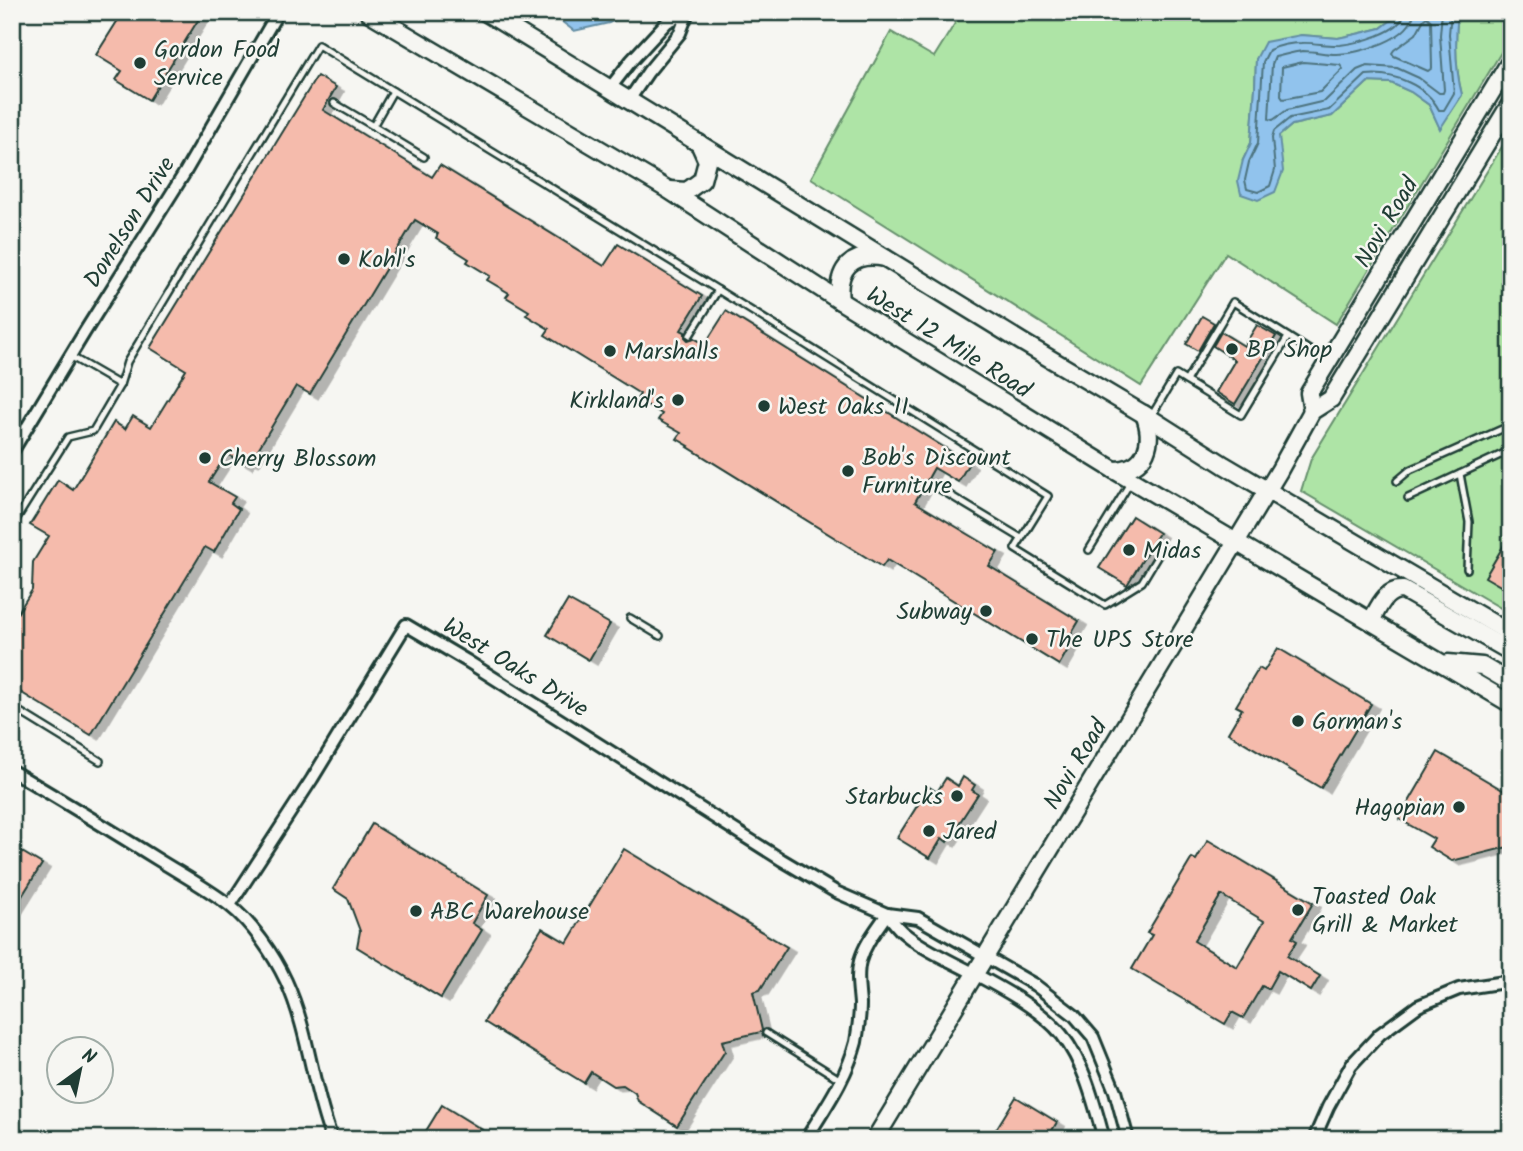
<svg xmlns="http://www.w3.org/2000/svg" width="1523" height="1151" viewBox="0 0 1523 1151" font-family="Kalam,sans-serif">
  <style>
    .green { fill: #aee4a6; stroke: #66906d; stroke-width: 2 }
    .water { fill: #91c3ed; stroke: #638da3; stroke-width: 2 }
    .lines { fill: none; stroke-linecap: round; stroke-linejoin: round }
    .shore { stroke: #4d737e; stroke-width: 2 }
    .building { fill: #f5bbac; stroke: #1f3d34; stroke-width: 2; fill-rule: evenodd; filter: url(#shadow) }
    .lane-casing { stroke: #1f3d34; stroke-width: 10 }
    .street-casing { stroke: #1f3d34; stroke-width: 16 }
    .secondary-casing { stroke: #1f3d34; stroke-width: 21 }
    .lane { stroke: #f6f6f2; stroke-width: 5 }
    .street { stroke: #f6f6f2; stroke-width: 10 }
    .secondary { stroke: #f6f6f2; stroke-width: 16 }
    .poi-dot { fill: #1f3d34; stroke: #f6f6f2; stroke-width: 2.5 }
    .labels { text-anchor: middle; stroke-width: 5; stroke-linejoin: round; paint-order: stroke }
    .poi-label { font-size: 24px; fill: #1f3d34; stroke: #f6f6f2; text-anchor: start }
    .street-label { font-size: 24px; fill: #1f3d34; stroke: #f6f6f2 }
  </style>
  <defs>
    <filter id="shadow"><feDropShadow dx="8" dy="4.5" stdDeviation="0" flood-color="#0004"/></filter>
  </defs>
  <rect width="100%" height="100%" fill="#f6f6f2"/>
  <filter id="ink" filterUnits="userSpaceOnUse"><feTurbulence type="fractalNoise" baseFrequency=".0143" numOctaves="2"/><feDisplacementMap in="SourceGraphic" scale="14" xChannelSelector="R" yChannelSelector="G"/><feConvolveMatrix kernelMatrix="1 2 1 2 8 2 1 2 1" color-interpolation-filters="sRGB"/></filter>
  <g filter="url(#ink)">
    <g class="green">
      <path d="M962,12H1402L1381,28L1361,33L1338,38L1301,35L1256,59L1255,88L1251,143L1243,160L1279,149V136L1292,125L1332,116L1368,82L1391,83L1411,92L1429,105L1440,128L1462,95C1455,68 1455,39 1458,12H1511V36L1336,324L1226,253L1141,386L811,178L891,32L934,57Z"/>
      <path d="M1511,132V614L1301,491L1311,459Z"/>
    </g>
    <g class="water">
      <path d="M549,12H629L609,23L574,31Z"/>
      <path d="M1402,12H1458C1455,39 1455,68 1462,95L1440,129L1429,105L1411,92L1391,83L1368,82L1332,116L1292,125L1279,136L1283,171L1275,192L1258,200L1241,194L1238,181L1243,160L1251,143L1255,88L1256,59L1265,42L1301,35L1338,38L1361,33L1381,28Z"/>
    </g>
    <g class="lines">
      <g class="shore">
        <path d="M1405,12C1402,33 1357,43 1340,45C1327,46 1314,42 1301,43C1291,43 1278,46 1269,50L1263,62L1258,143L1249,162L1245,180L1247,189L1258,192L1270,186L1275,170L1272,138L1274,131L1290,118L1329,110L1366,75C1393,72 1426,85 1439,110H1444L1454,93L1449,34L1451,12"/>
        <path d="M1414,12C1412,39 1359,54 1336,54C1325,54 1314,51 1303,51C1294,52 1284,55 1275,57L1272,64L1269,119L1273,120L1287,110L1325,101L1357,70L1367,66L1397,68L1419,78L1439,93H1443L1444,90L1440,35L1442,12"/>
        <path d="M1427,17L1431,21L1432,68L1428,71L1394,56L1392,53L1394,50L1416,34L1424,19Z"/>
        <path d="M1303,62L1340,65L1343,69L1320,92L1283,99L1281,96L1282,67Z"/>
      </g>
    </g>
    <g class="building">
      <path d="M123,12H203L149,100L116,80L122,71L96,55Z"/>
      <path d="M317,76L336,87L323,110L432,177L440,165L604,266L618,244L702,296L681,330L685,332V337L688,340L694,338L705,344L726,311L969,463L958,482L934,468L915,502L998,552L989,566L1079,621L1069,638L1073,641L1059,665L887,560L882,567L688,447L689,446L677,439L681,433L658,420L662,414L637,399L640,394L545,335L549,329L526,315L529,311L506,297L509,293L487,280L490,276L467,262L469,259L436,238L438,234L415,220L310,394L296,386L251,461L247,459L244,464L227,454L209,482L235,497L231,503L239,509L214,552L205,547L91,735L12,687V622L32,590L33,562L49,536L30,525L58,480L73,490L114,422L125,429L133,416L151,427L186,370L150,348Z"/>
      <path d="M1202,316L1214,323L1198,351L1186,344Z"/>
      <path d="M1257,325L1276,336L1235,404L1216,392L1235,360L1213,346L1221,332L1244,346Z"/>
      <path d="M1132,516L1159,533L1127,585L1099,568Z"/>
      <path d="M1511,533V592L1485,577Z"/>
      <path d="M568,600L610,624L589,660L547,635Z"/>
      <path d="M1278,648L1371,704L1321,788L1228,733L1242,709L1236,706L1259,668L1264,671Z"/>
      <path d="M1438,752L1511,795V842L1508,847L1452,861L1429,847L1434,839L1399,819Z"/>
      <path d="M963,777L975,785L972,790L978,794L947,842L942,838L930,858L897,838L929,787L937,792L946,778L958,786Z"/>
      <path d="M372,824L488,895L472,923L482,930L441,998L357,947L360,931L348,899L333,889Z"/>
      <path d="M1208,840L1313,903L1292,938L1297,941L1287,956L1320,976L1311,991L1278,971L1268,989L1262,986L1243,1018L1232,1012L1225,1024L1132,969L1152,935L1147,933L1192,858L1196,860ZM1221,895L1264,921L1237,967L1194,941Z"/>
      <path d="M12,846L42,864L12,912Z"/>
      <path d="M624,849L787,947L760,990L753,992L762,1030L761,1032L722,1041L725,1051L677,1126L638,1101L635,1093L623,1085L613,1086L591,1072L584,1083L484,1022L542,928L567,943Z"/>
      <path d="M1016,1097L1057,1122L1047,1139H990Z"/>
      <path d="M442,1105L497,1139H421Z"/>
    </g>
    <g class="lines">
      <g class="lane-casing">
        <g id="lane">
          <path d="M393,91L373,126L424,157"/>
          <path d="M334,103L373,126"/>
          <path d="M690,335L718,290"/>
          <path d="M70,356L120,385"/>
          <path d="M1186,381L1233,302L1325,360"/>
          <path d="M1152,415L1176,375L1241,415L1288,337"/>
          <path d="M1460,474L1469,522L1467,569"/>
          <path d="M1397,481L1410,470L1511,425"/>
          <path d="M938,488L1021,538"/>
          <path d="M1408,498L1511,450"/>
          <path d="M12,526L68,437L93,431L120,385L127,362L318,45L718,290L1048,496L1015,549L1105,605L1142,582L1163,547"/>
          <path d="M1089,550L1130,483"/>
          <path d="M630,618L660,636"/>
          <path d="M12,707L100,761"/>
          <path d="M766,1033L841,1080"/>
        </g>
      </g>
      <g class="street-casing">
        <g id="street">
          <path d="M610,88L631,61L667,22L688,12L680,33L648,72L629,100"/>
          <path d="M12,452L84,333L184,174L278,12"/>
          <path d="M12,771C61,800 109,829 157,859C181,874 207,888 229,905C252,923 274,955 286,981C309,1031 312,1088 332,1139"/>
          <path d="M230,905L312,779L406,625L467,661L782,860L836,892L887,914L918,918L1035,985L1074,1015L1093,1037L1115,1091L1128,1139"/>
          <path d="M887,914C893,921 898,929 905,934C926,951 951,961 975,974C1003,989 1042,1010 1062,1035C1085,1065 1094,1103 1104,1139"/>
          <path d="M806,1139C825,1108 847,1077 856,1042C858,1030 860,1017 860,1004C859,990 856,975 860,961C865,943 877,929 887,914"/>
          <path d="M1314,1139L1328,1107L1351,1065L1380,1034L1418,1006L1459,989L1511,981"/>
        </g>
      </g>
      <g class="secondary-casing">
        <g id="secondary">
          <path d="M368,12L667,189L840,301L1114,470L1511,704"/>
          <path d="M485,12L1022,342L1150,418L1224,465L1511,634"/>
          <path d="M670,190L687,191L702,180L707,161L699,143"/>
          <path d="M840,301C836,269 852,251 885,258"/>
          <path d="M1312,411L1309,393L1511,60"/>
          <path d="M1114,470C1147,470 1155,441 1144,414"/>
          <path d="M1371,621C1379,607 1385,589 1403,590L1511,652"/>
          <path d="M1448,663L1482,666L1511,683"/>
          <path d="M875,1139L1279,471L1312,411L1331,399L1511,103"/>
        </g>
      </g>
      <use href="#lane" class="lane"/>
      <use href="#street" class="street"/>
      <use href="#secondary" class="secondary"/>
    </g>
  </g>
  <g class="poi-dot">
    <circle cx="140" cy="63" r="7"/>
    <circle cx="344" cy="259" r="7"/>
    <circle cx="1232" cy="349" r="7"/>
    <circle cx="610" cy="351" r="7"/>
    <circle cx="678" cy="400" r="7"/>
    <circle cx="764" cy="406" r="7"/>
    <circle cx="205" cy="458" r="7"/>
    <circle cx="848" cy="471" r="7"/>
    <circle cx="1129" cy="550" r="7"/>
    <circle cx="986" cy="611" r="7"/>
    <circle cx="1032" cy="639" r="7"/>
    <circle cx="1298" cy="721" r="7"/>
    <circle cx="957" cy="796" r="7"/>
    <circle cx="1459" cy="807" r="7"/>
    <circle cx="929" cy="831" r="7"/>
    <circle cx="1298" cy="910" r="7"/>
    <circle cx="416" cy="911" r="7"/>
  </g>
  <g class="labels">
    <g class="poi-label">
      <text x="154" y="57">Gordon Food<tspan x="154" dy="28">Service</tspan></text>
      <text x="358" y="267">Kohl's</text>
      <text x="1246" y="357">BP Shop</text>
      <text x="624" y="359">Marshalls</text>
      <text x="664" y="408" text-anchor="end">Kirkland's</text>
      <text x="778" y="414">West Oaks II</text>
      <text x="862" y="465">Bob's Discount<tspan x="862" dy="28">Furniture</tspan></text>
      <text x="219" y="466">Cherry Blossom</text>
      <text x="1143" y="558">Midas</text>
      <text x="972" y="619" text-anchor="end">Subway</text>
      <text x="1046" y="647">The UPS Store</text>
      <text x="1312" y="729">Gorman's</text>
      <text x="943" y="804" text-anchor="end">Starbucks</text>
      <text x="1445" y="815" text-anchor="end">Hagopian</text>
      <text x="943" y="839">Jared</text>
      <text x="1312" y="904">Toasted Oak<tspan x="1312" dy="28">Grill &amp; Market</tspan></text>
      <text x="430" y="919">ABC Warehouse</text>
    </g>
    <g class="street-label">
      <text transform="translate(129 222) rotate(-58)" y="8">Donelson Drive</text>
      <text transform="translate(1386 222) rotate(-59)" y="8">Novi Road</text>
      <text transform="translate(949 342) rotate(32)" y="8">West 12 Mile Road</text>
      <text transform="translate(516 667) rotate(32)" y="8">West Oaks Drive</text>
      <text transform="translate(1075 764) rotate(-59)" y="8">Novi Road</text>
    </g>
  </g>
  <rect width="1523" height="1151" fill="none" stroke="#f6f6f2" stroke-width="42"/>
  <rect x="21" y="21" width="1481" height="1109" fill="none" stroke="#1f3d34" stroke-width="2.5" filter="url(#ink)"/>
  <g transform="translate(80 1070) rotate(33)"><circle r="33" fill="#f6f6f2" stroke="#a0aca6" stroke-width="2"/>
  <path d="M0-5L12 26L0 18L-12 26Z" fill="#1f3d34"/>
  <text y="-10" font-size="19" font-weight="bold" text-anchor="middle" fill="#1f3d34">N</text>
  </g>
</svg>
